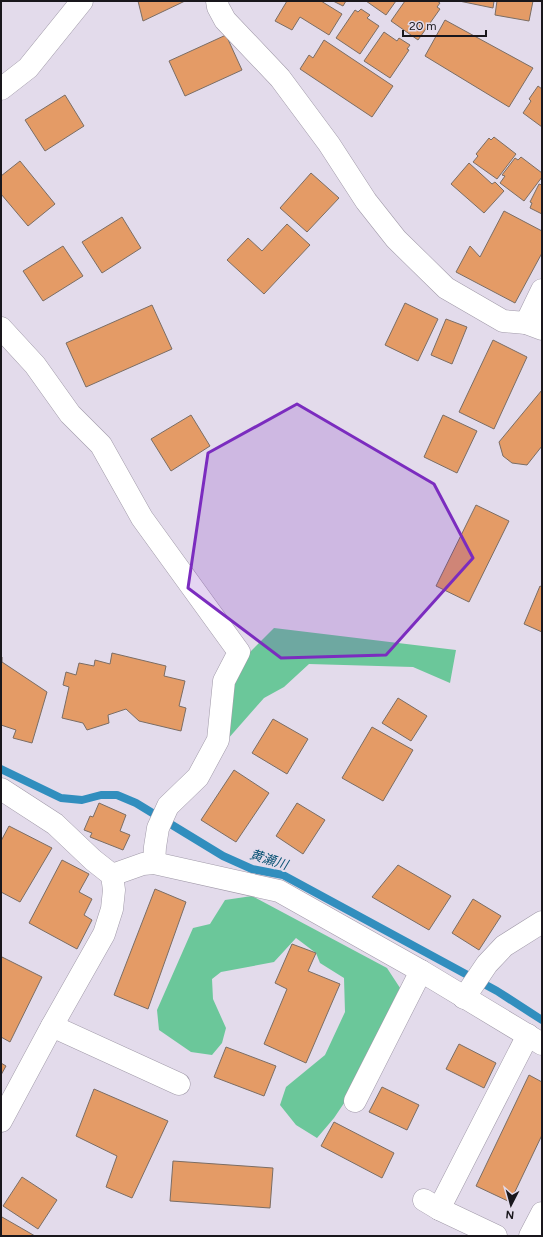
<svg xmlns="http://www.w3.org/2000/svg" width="543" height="1237" viewBox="0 0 543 1237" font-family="Figtree,'Noto Sans JP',sans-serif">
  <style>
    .green { fill: #6bc79a }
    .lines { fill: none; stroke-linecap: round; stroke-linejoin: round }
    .stream { stroke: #318ebe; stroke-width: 8 }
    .building { fill: #e49b66; stroke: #7b6d64 }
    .minor-casing { stroke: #a19aa9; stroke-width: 23 }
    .minor { stroke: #fff; stroke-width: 22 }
    .marked { fill: #7b2cbf; fill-opacity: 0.2; stroke: #7b2cbf; stroke-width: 3; stroke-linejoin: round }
    .labels { text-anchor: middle; stroke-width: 4; stroke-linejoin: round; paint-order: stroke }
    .water-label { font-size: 13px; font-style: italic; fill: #095274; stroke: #e3dbeb }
  </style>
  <rect width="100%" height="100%" fill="#e3dbeb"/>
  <g class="green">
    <path d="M274,628L456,650L450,683L413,667L309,664L284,687L264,698L227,740L230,689L243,659Z"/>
    <path d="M252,896L387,968L402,991L363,1075L334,1118L317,1138L296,1125L280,1105L286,1087L325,1055L345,1012L344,978L320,963L316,953L296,938L274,962L221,972L212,979L213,999L226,1028L222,1043L212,1055L191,1052L159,1030L157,1010L193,928L210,924L225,900Z"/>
  </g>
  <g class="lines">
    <path class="stream" d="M1,769L61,798L82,800L101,795H117L136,803L223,856L252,869L283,875L497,991L542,1020"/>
  </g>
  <g class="building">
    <path d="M138,1H185L143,21Z"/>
    <path d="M287,1H321L342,14L329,35L300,17L292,30L275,21Z"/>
    <path d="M333,1H346L343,6Z"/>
    <path d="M366,1H396L386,15Z"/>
    <path d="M405,1H437L440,3L437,7L440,9L418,40L391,21Z"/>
    <path d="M459,1H494L493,8Z"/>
    <path d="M497,1H533L529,21L495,15Z"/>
    <path d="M361,9L370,15L367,18L379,26L360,54L336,38L355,10L358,12Z"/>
    <path d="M445,20L533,68L509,107L425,56Z"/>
    <path d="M384,32L397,41L399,38L410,45L407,49L409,50L390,78L364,61Z"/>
    <path d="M226,35L242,70L185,96L169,61Z"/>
    <path d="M324,40L393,86L372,117L300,69L309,55L313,58Z"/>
    <path d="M538,86L542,89V127L523,113L531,101L529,99Z"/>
    <path d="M65,95L84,126L45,151L25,120Z"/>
    <path d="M494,137L516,154L497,179L473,162L478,156L476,154L489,138L491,140Z"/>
    <path d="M521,157L542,173V177L524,201L500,183L505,176L502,175L515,158L518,160Z"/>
    <path d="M20,161L55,204L28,226L1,194V176Z"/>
    <path d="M469,163L492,184L495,182L504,191L484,213L451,184Z"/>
    <path d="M311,173L339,198L307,232L280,208Z"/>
    <path d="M539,184L542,185V184V214L530,208L532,203L530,202Z"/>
    <path d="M504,211L542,231V253L515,303L456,272L470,246L480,257Z"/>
    <path d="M122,217L141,248L102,273L82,242Z"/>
    <path d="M287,224L310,245L264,294L227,260L248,238L262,251Z"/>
    <path d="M63,246L83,276L43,301L23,271Z"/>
    <path d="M405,303L438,319L418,361L385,345Z"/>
    <path d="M152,305L172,349L86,387L66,343Z"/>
    <path d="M446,319L467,327L452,364L431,355Z"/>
    <path d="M493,340L527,357L494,429L459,412Z"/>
    <path d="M542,390V446L527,465L512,463L503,456L499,442Z"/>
    <path d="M191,415L210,446L171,471L151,439Z"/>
    <path d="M443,415L477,431L457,473L424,457Z"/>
    <path d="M476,505L509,521L469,602L436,586Z"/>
    <path d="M540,586L542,587V632L524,624Z"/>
    <path d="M112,653L166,666L164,676L185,681L179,706L186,708L181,731L139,721L126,709L108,715L109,723L87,730L83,723L62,718L69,687L63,685L66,672L76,675L79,663L94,666L95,660L110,664Z"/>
    <path d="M1,657H2V662L47,692L32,743L13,738L16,730L1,725Z"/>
    <path d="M398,698L427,716L411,741L382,723Z"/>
    <path d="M273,719L308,739L287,774L252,753Z"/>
    <path d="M372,727L413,750L383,801L342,778Z"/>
    <path d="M234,770L269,793L236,842L201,820Z"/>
    <path d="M99,803L126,815L120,831L130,835L123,850L90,837L92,833L84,830L90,816L93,817Z"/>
    <path d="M297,803L325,820L303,854L276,836Z"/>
    <path d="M9,826L52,848L20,902L1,892V841Z"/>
    <path d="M62,860L89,874L79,892L92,899L84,915L92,920L77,949L29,923Z"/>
    <path d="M398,865L451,896L429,930L372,897Z"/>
    <path d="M155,889L186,902L148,1009L114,995Z"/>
    <path d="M473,899L501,916L479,950L452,933Z"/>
    <path d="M292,944L316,953L308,971L340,984L306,1063L264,1044L287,989L275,983Z"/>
    <path d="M2,957L42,977L10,1042L1,1037V960Z"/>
    <path d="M459,1044L496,1063L484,1088L446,1069Z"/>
    <path d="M226,1047L276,1066L264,1096L214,1077Z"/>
    <path d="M1,1063L6,1066L1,1075Z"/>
    <path d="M529,1075L542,1082V1135L510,1202L476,1186Z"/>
    <path d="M382,1087L419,1105L407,1130L369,1112Z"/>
    <path d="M94,1089L168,1121L132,1198L106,1187L117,1156L76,1136Z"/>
    <path d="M334,1122L394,1153L382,1178L321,1146Z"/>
    <path d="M173,1161L273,1168L270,1208L170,1201Z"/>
    <path d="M22,1177L57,1200L38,1229L3,1206Z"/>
    <path d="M2,1217L35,1236H1V1220Z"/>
  </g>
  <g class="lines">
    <g class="minor-casing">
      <g id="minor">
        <path d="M217,1L218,7L225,20L280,78L329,144L366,201L396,239L446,288L503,321L526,323L542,329"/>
        <path d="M1,89L28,68L82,1"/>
        <path d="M526,323L542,290"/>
        <path d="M1,328L35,365L70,414L101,445L142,518L239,652L224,681L218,740L198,777L168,806L158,828L155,847L154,863"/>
        <path d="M1,789L55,824L93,860L112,875L114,890L112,909L104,934L52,1026L1,1121"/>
        <path d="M112,875L143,864L154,863L279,891L421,971L542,1044"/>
        <path d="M464,998L487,964L504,946L542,922"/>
        <path d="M52,1026L179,1084"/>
        <path d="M355,1101L421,971"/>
        <path d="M424,1200L439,1209L496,1236"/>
        <path d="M439,1209L528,1035"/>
        <path d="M530,1236L542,1213"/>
      </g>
    </g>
    <use href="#minor" class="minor"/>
  </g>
  <path class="marked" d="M297,404L434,484L473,558L386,655L281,658L188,588L208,453Z"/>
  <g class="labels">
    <g class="water-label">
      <text transform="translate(269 859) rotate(17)" y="5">黄瀬川</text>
    </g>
  </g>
  <rect width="543" height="1237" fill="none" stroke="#19171c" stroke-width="4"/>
  <g transform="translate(511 1205) rotate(186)" stroke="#e3dbeb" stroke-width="3" paint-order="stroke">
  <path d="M0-3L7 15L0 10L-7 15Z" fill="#19171c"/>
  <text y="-6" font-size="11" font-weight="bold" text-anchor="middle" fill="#19171c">N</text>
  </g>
  <path d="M403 30v6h83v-6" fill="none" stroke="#19171c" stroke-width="2"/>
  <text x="409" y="30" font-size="12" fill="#19171c" stroke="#e3dbeb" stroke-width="3" paint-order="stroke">20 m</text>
</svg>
